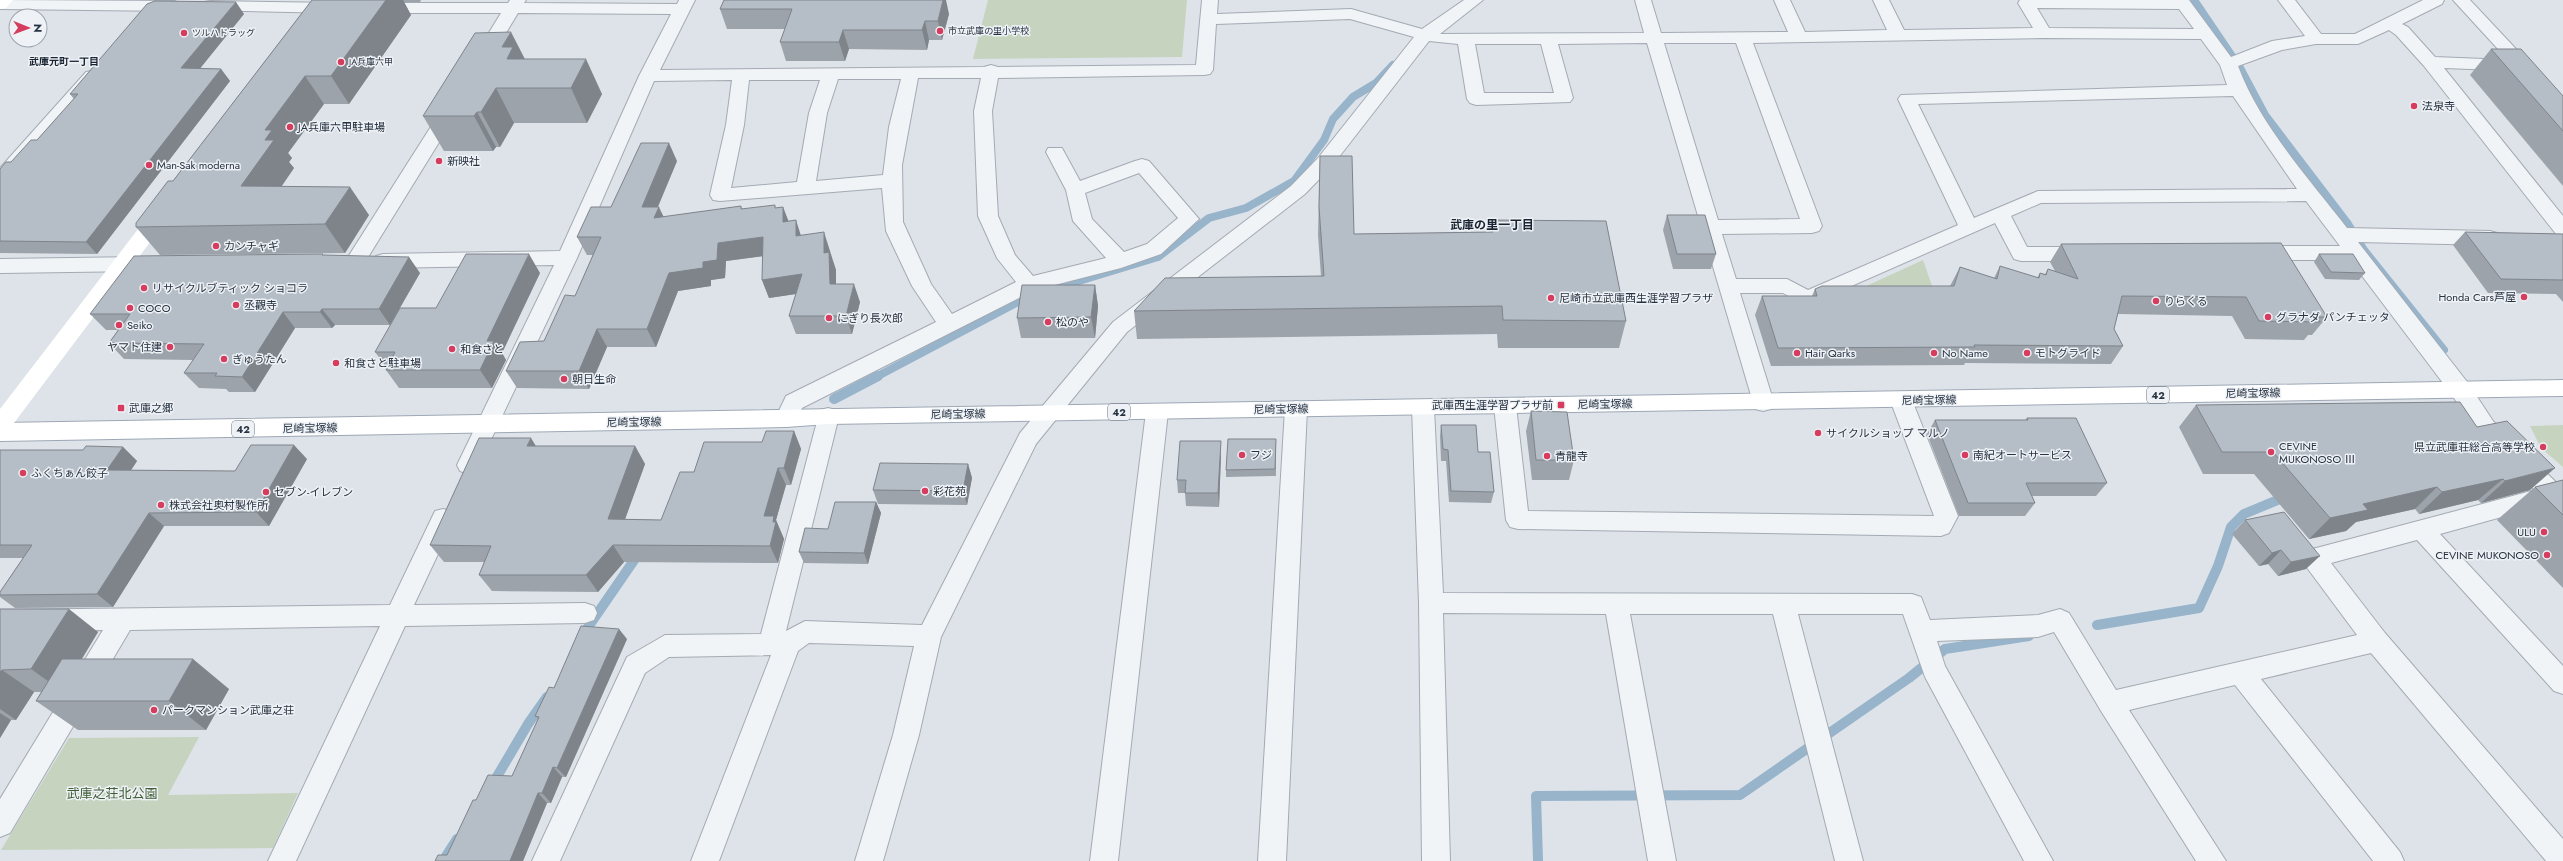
<svg xmlns="http://www.w3.org/2000/svg" width="2563" height="861" viewBox="0 0 2563 861" font-family="Jost,'Noto Sans JP',sans-serif">
  <style>
    .green { fill: #c6d3bf }
    .lines { fill: none; stroke-linecap: round; stroke-linejoin: round }
    .stream-far1 { stroke: #97b4cb; stroke-width: 8 }
    .stream { stroke: #97b4cb; stroke-width: 10 }
    .street-casing { stroke: #a3aab3; stroke-width: 2 }
    .primary-casing { stroke: #9da8b5; stroke-width: 2 }
    .street { fill: #f1f4f7; fill-rule: evenodd }
    .secondary { fill: #fff; fill-rule: evenodd }
    .primary { fill: #fff; fill-rule: evenodd }
    .wall { fill: #9ca3aa }
    .shaded-wall { fill: #7f848b }
    .building { fill: #b5bdc6; stroke: #7f848b }
    .poi-dot { fill: #d53c5e; stroke: #eef2f6; stroke-width: 1.5 }
    .labels { text-anchor: middle; stroke-width: 3; stroke-linejoin: round; paint-order: stroke }
    .far-poi-label { font-size: 9px; fill: #273240; stroke: #eef2f6; text-anchor: start }
    .far-neighbourhood-label { font-size: 10px; font-weight: bold; fill: #192331; stroke: #eef2f6 }
    .shield { fill: #eef2f6; stroke: #636c77; stroke-width: 1 }
    .shield-label { font-size: 10px; font-weight: bold; fill: #273240 }
    .poi-label { font-size: 11px; fill: #273240; stroke: #eef2f6; text-anchor: start }
    .street-label { font-size: 11px; fill: #273240; stroke: #eef2f6 }
    .neighbourhood-label { font-size: 12px; font-weight: bold; fill: #192331; stroke: #eef2f6 }
    .near-park-label { font-size: 13px; fill: #3e5d33; stroke: #eef2f6 }
  </style>
  <rect width="100%" height="100%" fill="#dee3e9"/>
  <g class="green">
    <path d="M988,0H1187L1182,57L973,59Z"/>
    <path d="M1923,260L1937,300L1838,299Z"/>
    <path d="M2563,425V467L2541,448L2530,426Z"/>
    <path d="M199,737L168,795L298,793L273,848L1,850L69,738Z"/>
  </g>
  <g class="lines">
    <g class="stream-far1">
      <path d="M2194,0L2240,68L2265,115L2348,224L2364,250L2444,350"/>
      <path d="M1056,288L1158,257L1209,218L1246,208L1294,181L1324,140L1333,119L1353,97L1376,83L1393,65"/>
      <path d="M876,377L1031,295"/>
    </g>
    <g class="stream">
      <path d="M834,399L878,376"/>
      <path d="M2097,625L2199,608L2218,566L2231,527L2244,514L2287,496"/>
      <path d="M582,636L639,553"/>
      <path d="M492,785L528,724L547,697"/>
      <path d="M443,861L457,839"/>
      <path d="M1538,861L1536,796L1740,795L1909,678L1945,649L2029,636"/>
    </g>
    <g class="street-casing">
      <g id="street">
        <path d="M0,0L175,1L183,6L175,11L0,9Z"/>
        <path d="M510,0H526L524,3L677,4L679,0H695L660,70L984,67L991,65L998,67L1196,65L1202,0H1218L1217,14L1351,9L1422,29L1464,0H1483L1440,34L1644,33L1635,0H1651L1661,33L1788,32L1774,0H1790L1805,32L1887,30L1873,0H1889L1904,30L2033,28L2018,3L2020,0H2189L2231,57L2272,41L2305,36L2278,0H2295L2321,34H2355L2423,0H2444L2442,4L2402,24L2408,27L2435,57L2508,60L2453,0H2470L2532,66L2529,70L2523,71L2444,68L2563,216V236L2556,234L2424,66L2396,35L2389,30L2358,44H2316L2282,50L2238,66C2260,125 2309,179 2347,228L2490,231L2497,233L2500,238L2497,243L2490,245L2358,242L2468,383L2493,421L2563,489V512L2555,510L2549,504L2440,534L2563,666V694L2554,691L2417,540L2331,563L2385,633L2563,839V861H2546L2371,653L2261,679L2400,852L2404,861H2373L2235,685L2129,710L2226,861H2196L2101,711L2054,632L2038,637L1937,641L1945,666L2053,861H2024L1925,677L1903,614H1798L1863,861H1835L1773,614H1630L1676,861H1648L1606,614L1443,613L1450,861H1422L1419,603L1412,408L1415,402L1423,400L1431,402L1434,408L1443,593L1912,594L1921,597L1930,620L2038,615L2060,609L2069,613L2116,690L2357,635L2305,565L2301,558L2305,551L2535,490L2477,433L2452,395L2350,260H2258L2251,258L2248,253L2251,248L2258,246H2340L2306,201L2041,203L2011,216L2027,247H2086L2093,249L2096,254L2093,259L2086,261H2021L2014,259L1995,223L1806,306L1783,293H1740L1774,403L1771,409L1763,411L1755,409L1647,43L1558,44L1573,98L1570,102L1476,105L1470,103L1467,99L1458,44L1429,41L1332,166L1305,194L1127,332L1036,444L941,637L919,735L883,861H855L893,735L914,646L809,643L798,651L719,861H691L771,655L669,657L645,673L560,861H532L627,657L665,635L761,634L820,410L828,408L836,410L839,416L786,631L805,621L922,625L1020,433L1113,322L1291,186L1318,158L1414,37L1350,19L1216,24L1213,70L1210,74L1204,75L998,78L992,111L998,216L1015,255L1033,276L1106,258L1073,221L1066,190L1046,152L1048,148H1062L1080,181L1135,161L1142,159L1149,161L1199,219L1161,254L1121,268L1035,290L802,408L794,425L786,427L778,425L775,419L786,396L936,322L912,286L886,231L882,188L720,201L713,200L710,195L726,125L732,80L654,81L577,258L479,465L476,471L468,474L460,471L457,465L554,265L383,268L376,266L373,261L376,256L383,254L560,251L639,76L671,14L518,13L489,61H477L474,57L501,13H378L370,8L378,3H508ZM2037,8L2179,9L2194,29L2049,28ZM2044,38L2201,39L2220,65L2227,85L1901,95L1898,99L1958,225L1808,290L1787,279H1736L1722,234L1812,233L1819,231L1822,226L1753,43ZM1664,43H1736L1800,219L1718,220ZM1475,44H1541L1554,93H1484ZM918,78H981L974,111L978,216L997,258L1016,282L952,314L931,284L903,222L902,165ZM838,79H901L889,127L883,175L816,181L827,113ZM749,80H820L809,113L797,182L731,188L744,125ZM2233,96L2297,189L2038,191L1974,218L1918,104ZM1139,173L1178,218L1147,244L1124,252L1092,219L1085,193Z"/>
        <path d="M210,1L335,3L343,8L335,13L204,10L202,6L204,2Z"/>
        <path d="M92,71L98,72L101,76L98,80L7,184L0,186V168L86,72Z"/>
        <path d="M450,104L456,106L459,110L362,267L355,269L348,267L345,262L348,257L444,106Z"/>
        <path d="M140,257L147,259L150,264L147,269L140,271L0,273V259Z"/>
        <path d="M1901,392L1909,394L1912,400L1958,516L1949,533L1941,536L1518,529L1510,527L1506,520L1494,406L1497,400L1505,398L1513,400L1516,406L1528,511L1934,516L1890,400L1893,394Z"/>
        <path d="M1296,401L1304,403L1307,409L1286,861H1258L1285,409L1288,403Z"/>
        <path d="M1157,404L1165,406L1168,412L1118,861H1090L1146,412L1149,406Z"/>
        <path d="M443,509L451,511L455,518L414,605L585,603L594,606L597,613L594,620L585,623L405,626L296,861H268L380,626L130,630L10,833L0,837V799L103,630L0,632V610L390,605L435,511Z"/>
      </g>
    </g>
    <g class="primary-casing">
      <path id="primary" d="M2563,380V396L828,424L786,427L0,441V423Z"/>
    </g>
    <use href="#street" class="street"/>
    <g class="secondary">
      <path d="M0,0H13L6,8L0,9Z"/>
      <path d="M162,205L169,207L172,212L169,217L8,431L0,433V409L155,207Z"/>
    </g>
    <use href="#primary" class="primary"/>
  </g>
  <g class="wall">
    <path d="M312,0H421L420,2H404L411,15L349,104H324L288,153L292,158L289,162L294,168L282,186L369,215L345,253L160,255L136,227L173,181Z"/>
    <path d="M724,0L949,14L942,40H929L927,50L849,49L845,61H786L780,42L785,29H727L720,9Z"/>
    <path d="M244,14L200,68L221,69L230,81L97,254L0,253V169L11,162L37,140L74,99L70,94Z"/>
    <path d="M2491,49L2563,96V186L2470,75Z"/>
    <path d="M525,59L602,94L587,123H514L500,147H496L493,151H444L423,116Z"/>
    <path d="M1320,156L1354,234L1489,232L1491,220L1626,321L1619,348H1498L1497,334L1137,339L1134,311L1321,276L1318,235Z"/>
    <path d="M677,161L658,207L664,217L741,206L742,209L776,208L783,207L788,221L801,236L830,251V254L836,270V284L860,302L852,334H796L789,316L796,294L769,298L762,280L763,256L726,261L725,278L711,280V286L678,291L656,347H607L589,389L517,388L506,371L544,341L575,296L593,255H587L577,237L611,207Z"/>
    <path d="M1667,215L1716,254L1711,269H1673L1663,230Z"/>
    <path d="M2465,232L2563,234V302L2556,294L2488,293L2453,245Z"/>
    <path d="M2061,244L2327,317L2312,335H2308L2304,340L2245,339L2232,316L2118,314L2114,329L2123,346L2111,364L1965,363L1964,365L1771,366L1755,315L1762,296H1812L1815,289L1950,286L1960,267L1994,278L2000,266L2037,278L2040,273L2045,274L2048,269L2055,271L2050,262Z"/>
    <path d="M2319,254L2365,273L2359,280L2325,279L2314,262Z"/>
    <path d="M324,255L420,273L390,325H335L332,328H295L255,392H229L226,389L199,388L184,373L193,360L124,359L109,343L118,330H106L90,314Z"/>
    <path d="M540,273L502,353L506,360L492,388H399L386,370L387,368L375,352L436,308Z"/>
    <path d="M1095,285L1098,306L1095,338H1021L1017,318Z"/>
    <path d="M2196,405L2477,427L2530,490L2481,503L2478,500L2419,514L2415,509L2356,522L2346,531L2309,539L2254,474H2203L2179,427Z"/>
    <path d="M1531,411L1574,460L1569,480H1532L1526,431Z"/>
    <path d="M2027,418L2107,483L2096,496H2032L2035,503L2025,516H1959L1927,434L1935,420H2025Z"/>
    <path d="M1441,425L1494,492L1491,503L1449,502L1446,461H1441L1440,436Z"/>
    <path d="M794,431L801,449L791,485H786L776,520L784,539L778,563L624,562L598,592L492,591L479,575L484,562H444L430,545L535,446H635L645,464L625,519L661,520L694,472L762,442Z"/>
    <path d="M1276,439V476L1226,477V470Z"/>
    <path d="M123,447L137,461L131,470L235,471L307,459L269,526H164L113,607L15,608L0,597V592L23,558H0V450H83Z"/>
    <path d="M1221,455L1219,507L1186,506L1185,493H1178L1177,480Z"/>
    <path d="M968,464L972,478L967,505L878,504L873,490Z"/>
    <path d="M2563,480V588L2497,520L2535,487Z"/>
    <path d="M876,502L881,513L868,564L804,563L799,552L828,529Z"/>
    <path d="M2245,520L2306,569L2278,576L2268,564L2259,566L2232,534Z"/>
    <path d="M0,609L98,632L82,659L229,689L206,730H78L36,701L41,692H34L16,720H11L0,738Z"/>
    <path d="M627,639L566,777H562L551,803H547L523,861H435L447,855L476,800L512,776L538,719L535,716L554,688Z"/>
  </g>
  <g class="shaded-wall">
    <path d="M386,0H403L411,15L349,104L331,76Z"/>
    <path d="M943,0H946L949,14L942,40L938,21Z"/>
    <path d="M236,2L244,14L190,81L181,68Z"/>
    <path d="M925,21L929,40L927,50L922,30Z"/>
    <path d="M843,30L849,49L845,61L839,42Z"/>
    <path d="M511,32L529,67L522,88L502,47Z"/>
    <path d="M586,59L602,94L587,123L571,88Z"/>
    <path d="M221,69L230,81L97,254L86,242Z"/>
    <path d="M305,76L324,104L288,153L292,158L289,162L294,168L262,214L241,186L265,140V130Z"/>
    <path d="M496,88L514,123L500,147L481,112Z"/>
    <path d="M477,112L496,147L493,151L474,116Z"/>
    <path d="M669,143L677,161L650,225L642,207Z"/>
    <path d="M350,187L369,215L345,253L325,224Z"/>
    <path d="M659,207L667,225L654,218Z"/>
    <path d="M783,207L790,225L783,222Z"/>
    <path d="M796,220L802,239L796,236Z"/>
    <path d="M824,232L836,270V302L830,284L824,253Z"/>
    <path d="M763,237L771,255L726,261L725,278L711,280V286L678,291L656,347L647,329L669,273L718,243Z"/>
    <path d="M529,254L540,273L502,353L506,360L492,388L480,370L487,341Z"/>
    <path d="M409,257L420,273L390,325L379,309Z"/>
    <path d="M802,274L809,292L769,298L762,280Z"/>
    <path d="M854,284L860,302L852,334L846,316Z"/>
    <path d="M1095,285L1098,306L1095,338L1091,317Z"/>
    <path d="M322,309L335,325L332,328L320,312Z"/>
    <path d="M283,312L295,328L255,392L242,377Z"/>
    <path d="M597,329L607,347L589,389L579,371Z"/>
    <path d="M794,431L801,449L791,485L784,468Z"/>
    <path d="M531,438L542,456L527,446Z"/>
    <path d="M1221,441V455L1219,507L1218,493Z"/>
    <path d="M294,445L307,459L269,526L256,512Z"/>
    <path d="M635,446L645,464L619,536L608,519Z"/>
    <path d="M123,447L137,461L122,484L107,470Z"/>
    <path d="M968,464L972,478L967,505L963,491Z"/>
    <path d="M778,468L786,485L776,520L784,539L778,563L770,546L764,516Z"/>
    <path d="M2555,468L2530,490L2481,503L2505,481Z"/>
    <path d="M2503,479L2478,500L2419,514L2442,492Z"/>
    <path d="M2437,487L2415,509L2356,522L2346,531L2309,539L2330,518L2363,504Z"/>
    <path d="M876,502L881,513L868,564L864,553Z"/>
    <path d="M149,513L164,526L113,607L97,594Z"/>
    <path d="M613,545L624,562L598,592L586,575Z"/>
    <path d="M2281,550L2268,564L2259,566L2272,553Z"/>
    <path d="M2320,556L2306,569L2278,576L2291,562Z"/>
    <path d="M69,609L98,632L62,691L31,669Z"/>
    <path d="M619,629L627,639L566,777L557,768Z"/>
    <path d="M193,659L229,689L206,730L169,701Z"/>
    <path d="M2,670L34,692L16,720L0,709V672Z"/>
    <path d="M0,713L11,720L0,738Z"/>
    <path d="M553,767L562,777L551,803L542,793Z"/>
    <path d="M538,793L547,803L523,861H510Z"/>
  </g>
  <g class="building">
    <path d="M312,0H386L331,76H305L265,130H272L265,140H274L241,186L350,187L325,224L136,227V223L168,181H173Z"/>
    <path d="M724,0H943L938,21H925L922,30H843L839,42H780L792,9H720Z"/>
    <path d="M155,1L236,2L181,68L221,69L86,242L0,241V169L6,162H11L31,140H37L78,94H70L147,4Z"/>
    <path d="M511,32L502,47H513L507,59H586L571,88H496L481,112H477L474,116H423L475,33Z"/>
    <path d="M2491,49H2521L2563,96V131Z"/>
    <path d="M641,143H669L642,207H659L654,218L741,206V209L775,205V208L783,207V222L796,220V236L824,232V253L829,252L830,284H854L846,316H789L802,274L762,280L763,237L718,243L717,260L703,262V268L669,273L647,329H597L579,371H506L520,342L544,341L565,295L575,296L601,237H577L591,207H611Z"/>
    <path d="M1320,156H1352L1354,234L1493,232L1491,220L1606,221L1626,321L1503,320L1502,306L1134,311L1165,278L1324,276L1319,207Z"/>
    <path d="M1667,215H1705L1716,254H1677Z"/>
    <path d="M2465,232L2563,234V280L2501,279Z"/>
    <path d="M2281,243L2327,317H2317L2320,322L2259,321L2246,297L2122,296L2114,329L2123,346L1974,345L1975,347L1778,348L1762,296H1817L1815,289L1822,286H1954L1960,267L1997,279L2000,266L2039,278L2040,273L2046,275L2048,269L2078,279L2061,244Z"/>
    <path d="M323,254L322,255L409,257L379,309H322L320,312H283L242,377L215,376L217,373H184L204,344L109,343L130,314H90L134,256Z"/>
    <path d="M466,254H529L487,341H494L480,370H386L395,352H375L400,308H436Z"/>
    <path d="M2319,254H2353L2365,273L2331,272Z"/>
    <path d="M1022,285H1095L1091,317L1017,318Z"/>
    <path d="M2460,402L2477,427L2507,421L2555,468L2505,481L2503,479L2442,492L2437,487L2363,504L2368,510L2330,518L2273,452H2222L2196,405Z"/>
    <path d="M1531,411L1567,412L1574,460H1536Z"/>
    <path d="M2027,418H2076L2107,483H2026L2035,503H1968L1935,420H2028Z"/>
    <path d="M1441,425H1476L1478,452H1490L1494,492L1451,491L1448,450L1443,449Z"/>
    <path d="M766,431H794L784,468H778L764,516H774L773,522H776L770,546L613,545L586,575H479L491,546L430,545L479,438H531L527,446H635L608,519L661,520L680,472H694L704,442H762Z"/>
    <path d="M1228,439H1276L1275,469L1226,470Z"/>
    <path d="M1180,441H1221L1218,493H1185L1186,480H1177Z"/>
    <path d="M251,445H294L256,512L149,513L97,594L0,595V592L32,545H0V450H83L86,446L123,447L107,470L235,471Z"/>
    <path d="M880,463L968,464L963,491L873,490Z"/>
    <path d="M2563,480V515L2535,487Z"/>
    <path d="M835,502H876L864,553L799,552L805,528L828,529Z"/>
    <path d="M2284,512L2320,556L2291,562L2281,550L2272,553L2245,520Z"/>
    <path d="M0,609H69L31,669L2,670L0,672Z"/>
    <path d="M581,626L619,629L557,768L553,767L542,793H538L510,861H435L438,855H447L473,800H476L488,775L512,776L539,717L535,716L549,687L554,688Z"/>
    <path d="M62,659H193L169,701H36Z"/>
  </g>
  <g class="poi-dot">
    <circle cx="940" cy="31" r="4"/>
    <circle cx="184" cy="33" r="4"/>
    <circle cx="341" cy="62" r="4"/>
    <circle cx="2414" cy="106" r="4"/>
    <circle cx="290" cy="127" r="4"/>
    <circle cx="439" cy="161" r="4"/>
    <circle cx="149" cy="165" r="4"/>
    <circle cx="216" cy="246" r="4"/>
    <circle cx="144" cy="288" r="4"/>
    <circle cx="2524" cy="297" r="4"/>
    <circle cx="1551" cy="298" r="4"/>
    <circle cx="2156" cy="301" r="4"/>
    <circle cx="236" cy="305" r="4"/>
    <circle cx="130" cy="308" r="4"/>
    <circle cx="2268" cy="317" r="4"/>
    <circle cx="829" cy="318" r="4"/>
    <circle cx="1048" cy="322" r="4"/>
    <circle cx="119" cy="325" r="4"/>
    <circle cx="170" cy="347" r="4"/>
    <circle cx="452" cy="349" r="4"/>
    <circle cx="1797" cy="353" r="4"/>
    <circle cx="1934" cy="353" r="4"/>
    <circle cx="2027" cy="353" r="4"/>
    <circle cx="224" cy="359" r="4"/>
    <circle cx="336" cy="363" r="4"/>
    <circle cx="564" cy="379" r="4"/>
    <rect x="1557" y="401" width="8" height="8" rx="2"/>
    <rect x="117" y="404" width="8" height="8" rx="2"/>
    <circle cx="1818" cy="433" r="4"/>
    <circle cx="2543" cy="447" r="4"/>
    <circle cx="2271" cy="452" r="4"/>
    <circle cx="1242" cy="455" r="4"/>
    <circle cx="1965" cy="455" r="4"/>
    <circle cx="1547" cy="456" r="4"/>
    <circle cx="23" cy="473" r="4"/>
    <circle cx="925" cy="491" r="4"/>
    <circle cx="266" cy="492" r="4"/>
    <circle cx="161" cy="505" r="4"/>
    <circle cx="2544" cy="532" r="4"/>
    <circle cx="2547" cy="555" r="4"/>
    <circle cx="154" cy="710" r="4"/>
  </g>
  <g class="labels">
    <g class="far-poi-label">
      <text x="948" y="34">市立武庫の里小学校</text>
      <text x="192" y="36">ツルハドラッグ</text>
      <text x="349" y="65">JA兵庫六甲</text>
    </g>
    <g class="far-neighbourhood-label">
      <text x="64" y="65">武庫元町一丁目</text>
    </g>
    <g class="shield">
      <rect x="2147" y="387" width="22" height="16" rx="3"/>
      <rect x="1108" y="404" width="22" height="16" rx="3"/>
      <rect x="232" y="421" width="22" height="16" rx="3"/>
    </g>
    <g class="shield-label">
      <text x="2158" y="399">42</text>
      <text x="1119" y="416">42</text>
      <text x="243" y="433">42</text>
    </g>
    <g class="poi-label">
      <text x="2422" y="110">法泉寺</text>
      <text x="298" y="131">JA兵庫六甲駐車場</text>
      <text x="447" y="165">新映社</text>
      <text x="157" y="169">Man-Sak moderna</text>
      <text x="224" y="250">カンチャギ</text>
      <text x="152" y="292">リサイクルブティック ショコラ</text>
      <text x="2516" y="301" text-anchor="end">Honda Cars芦屋</text>
      <text x="1559" y="302">尼崎市立武庫西生涯学習プラザ</text>
      <text x="2164" y="305">りらくる</text>
      <text x="244" y="309">丞觀寺</text>
      <text x="138" y="312">COCO</text>
      <text x="2276" y="321">グラナダ パンチェッタ</text>
      <text x="837" y="322">にぎり長次郎</text>
      <text x="1056" y="326">松のや</text>
      <text x="127" y="329">Seiko</text>
      <text x="162" y="351" text-anchor="end">ヤマト住建</text>
      <text x="460" y="353">和食さと</text>
      <text x="1805" y="357">Hair Qarks</text>
      <text x="1942" y="357">No Name</text>
      <text x="2035" y="357">モトグライド</text>
      <text x="232" y="363">ぎゅうたん</text>
      <text x="344" y="367">和食さと駐車場</text>
      <text x="572" y="383">朝日生命</text>
      <text x="1553" y="409" text-anchor="end">武庫西生涯学習プラザ前</text>
      <text x="129" y="412">武庫之郷</text>
      <text x="1826" y="437">サイクルショップ マルノ</text>
      <text x="2279" y="450">CEVINE<tspan x="2279" dy="13">MUKONOSO Ⅲ</tspan></text>
      <text x="2535" y="451" text-anchor="end">県立武庫荘総合高等学校</text>
      <text x="1250" y="459">フジ</text>
      <text x="1973" y="459">南紀オートサービス</text>
      <text x="1555" y="460">青龍寺</text>
      <text x="31" y="477">ふくちぁん餃子</text>
      <text x="933" y="495">彩花苑</text>
      <text x="274" y="496">セブン-イレブン</text>
      <text x="169" y="509">株式会社奥村製作所</text>
      <text x="2536" y="536" text-anchor="end">ULU</text>
      <text x="2539" y="559" text-anchor="end">CEVINE MUKONOSO</text>
      <text x="162" y="714">パークマンション武庫之荘</text>
    </g>
    <g class="street-label">
      <text transform="translate(2253 393) rotate(-1)" y="4">尼崎宝塚線</text>
      <text transform="translate(1929 400) rotate(-1)" y="4">尼崎宝塚線</text>
      <text transform="translate(1605 404) rotate(-1)" y="4">尼崎宝塚線</text>
      <text transform="translate(1281 409) rotate(-1)" y="4">尼崎宝塚線</text>
      <text transform="translate(958 414) rotate(-1)" y="4">尼崎宝塚線</text>
      <text transform="translate(634 422) rotate(-1)" y="4">尼崎宝塚線</text>
      <text transform="translate(310 428) rotate(-1)" y="4">尼崎宝塚線</text>
    </g>
    <g class="neighbourhood-label">
      <text x="1492" y="229">武庫の里一丁目</text>
    </g>
    <g class="near-park-label">
      <text x="112" y="798">武庫之荘北公園</text>
    </g>
  </g>
  <g transform="translate(28 28) rotate(91)"><circle r="19" fill="#eef2f6" stroke="#9ea5ad"/>
  <path d="M0-3L7 15L0 10L-7 15Z" fill="#d53c5e"/>
  <text y="-6" font-size="11" font-weight="bold" text-anchor="middle" fill="#273240">N</text>
  </g>
</svg>
